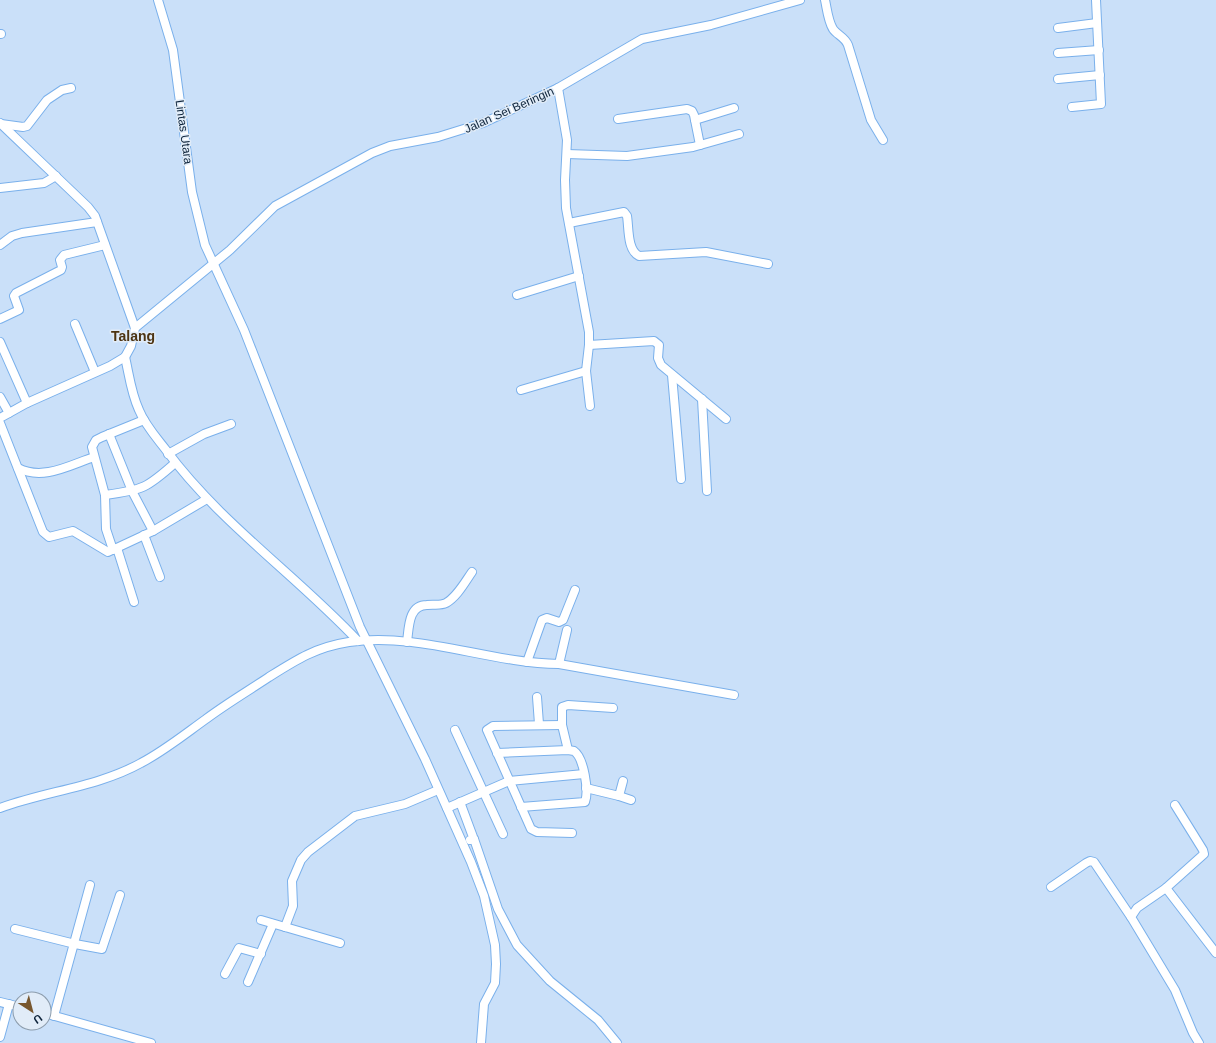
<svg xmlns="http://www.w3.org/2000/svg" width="1216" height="1043" viewBox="0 0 1216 1043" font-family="Arial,sans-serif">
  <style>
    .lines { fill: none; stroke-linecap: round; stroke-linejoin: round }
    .minor-casing { stroke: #7ab0eb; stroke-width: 10 }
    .minor { stroke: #fff; stroke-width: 8 }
    .labels { text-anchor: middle; stroke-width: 3; stroke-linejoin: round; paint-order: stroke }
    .street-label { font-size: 12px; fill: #0d233a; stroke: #e1ecf8 }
    .quarter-label { font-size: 14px; font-weight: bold; fill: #4d3412; stroke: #e1ecf8 }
  </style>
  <rect width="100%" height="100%" fill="#cae0f9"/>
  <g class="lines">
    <g class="minor-casing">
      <g id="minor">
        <path d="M158,0L173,50L192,192L205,245L244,330L360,627L425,759L471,862L484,896L495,945L496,964L495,983L484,1004L481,1043"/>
        <path d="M825,0C827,9 828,21 833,29C837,35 845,37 848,45L871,120L883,140"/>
        <path d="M1058,28L1097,23"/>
        <path d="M0,34H1"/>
        <path d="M1058,53L1099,50"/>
        <path d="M1058,79L1100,75"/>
        <path d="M558,88L567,140L565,180L566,208L589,332V345L654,341L659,345L658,358L661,365L726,419"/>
        <path d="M1072,107L1101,104L1096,0"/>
        <path d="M618,119L687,109L692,111L694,115L700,145"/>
        <path d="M695,120L734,108"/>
        <path d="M0,123L88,207L95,216L135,328L131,346L125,357L110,366L27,403L0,418"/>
        <path d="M1,124L23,127L27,126L47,100L62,90L71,88"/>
        <path d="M567,154L627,156L693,147L739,134"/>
        <path d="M0,188L44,183L56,176"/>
        <path d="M569,223L624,212L627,216C629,228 627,250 639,256L706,252L768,264"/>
        <path d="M0,245L12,236L22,233L97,222"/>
        <path d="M517,295L579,276"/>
        <path d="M0,319L19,310L14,296L16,293L61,270L62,267L60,260L64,255L105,245"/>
        <path d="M75,324L95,372"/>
        <path d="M135,328L230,250L275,206L372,153L390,146L438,137L483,123L558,88L642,39L711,25L800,0"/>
        <path d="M0,342L27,403"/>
        <path d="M589,345L586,371L590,406"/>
        <path d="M125,357C129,374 131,393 139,410C145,425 156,437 166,450C220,523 296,575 358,641"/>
        <path d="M672,375L681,479"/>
        <path d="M521,390L586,371"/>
        <path d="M0,397L9,413"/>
        <path d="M702,399L707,491"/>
        <path d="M0,423L39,522L43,532L49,537L73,531L108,552L153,531L207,499"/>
        <path d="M109,434L132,491L153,531"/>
        <path d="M168,454L204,434L231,424"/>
        <path d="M18,468C43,481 70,465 94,457"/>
        <path d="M105,495C143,490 147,488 175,463"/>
        <path d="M144,535L160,577"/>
        <path d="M117,548L134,602"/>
        <path d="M113,550L106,529L105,495L92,447L96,440L102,437L144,420"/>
        <path d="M407,642C409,628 408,605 427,605C434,604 440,606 446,603C457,597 465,582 472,572"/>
        <path d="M527,662L542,620L547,618L559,622L563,620L575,590"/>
        <path d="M559,664L734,695"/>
        <path d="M537,697L539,724"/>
        <path d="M562,725L493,726L487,730L531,829L537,832L572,833"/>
        <path d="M455,730L503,834"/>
        <path d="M568,750L562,725V707L568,705L613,708"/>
        <path d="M497,753L568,750L574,751C584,758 589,791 585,802L521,807"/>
        <path d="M586,788L619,796L623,781"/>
        <path d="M619,796L631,800"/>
        <path d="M460,802L473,837L474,839L470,840"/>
        <path d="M1175,805L1203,850L1204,854L1166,888L1137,908L1131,917L1175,990L1193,1033L1199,1043"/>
        <path d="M0,808C46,791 98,787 141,763C164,751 185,734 206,719C226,704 248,691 269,677C296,660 316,647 349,642C420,632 488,663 559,664L567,630"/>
        <path d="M447,808L509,781L584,774"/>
        <path d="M474,839L498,909L517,945L550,981L598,1020L617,1043"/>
        <path d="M1051,887L1086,863L1090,861L1094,862L1131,917"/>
        <path d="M1166,888L1216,953"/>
        <path d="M261,920L340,943"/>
        <path d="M285,927L293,906L292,881L301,860L308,852L355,816L405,804L438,790"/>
        <path d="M15,929L75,944L102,949L120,895"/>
        <path d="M225,974L239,948L261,954"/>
        <path d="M248,982L273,924"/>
        <path d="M0,1002L20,1007"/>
        <path d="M44,1013L151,1043"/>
        <path d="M54,1016L90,885"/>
        <path d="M0,1037L9,1004"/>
      </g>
    </g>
    <use href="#minor" class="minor"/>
  </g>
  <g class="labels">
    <g class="street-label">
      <text transform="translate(509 110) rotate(-24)" y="4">Jalan Sei Beringin</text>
      <text transform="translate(184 132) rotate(82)" y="4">Lintas Utara</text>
    </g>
    <g class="quarter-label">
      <text x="133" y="341">Talang</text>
    </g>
  </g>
  <g transform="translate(32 1011) rotate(144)"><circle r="19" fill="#e1ecf8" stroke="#8c9cac"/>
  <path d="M0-3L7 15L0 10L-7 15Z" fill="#78572e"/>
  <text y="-6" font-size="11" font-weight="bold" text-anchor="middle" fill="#0d233a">U</text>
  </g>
</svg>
